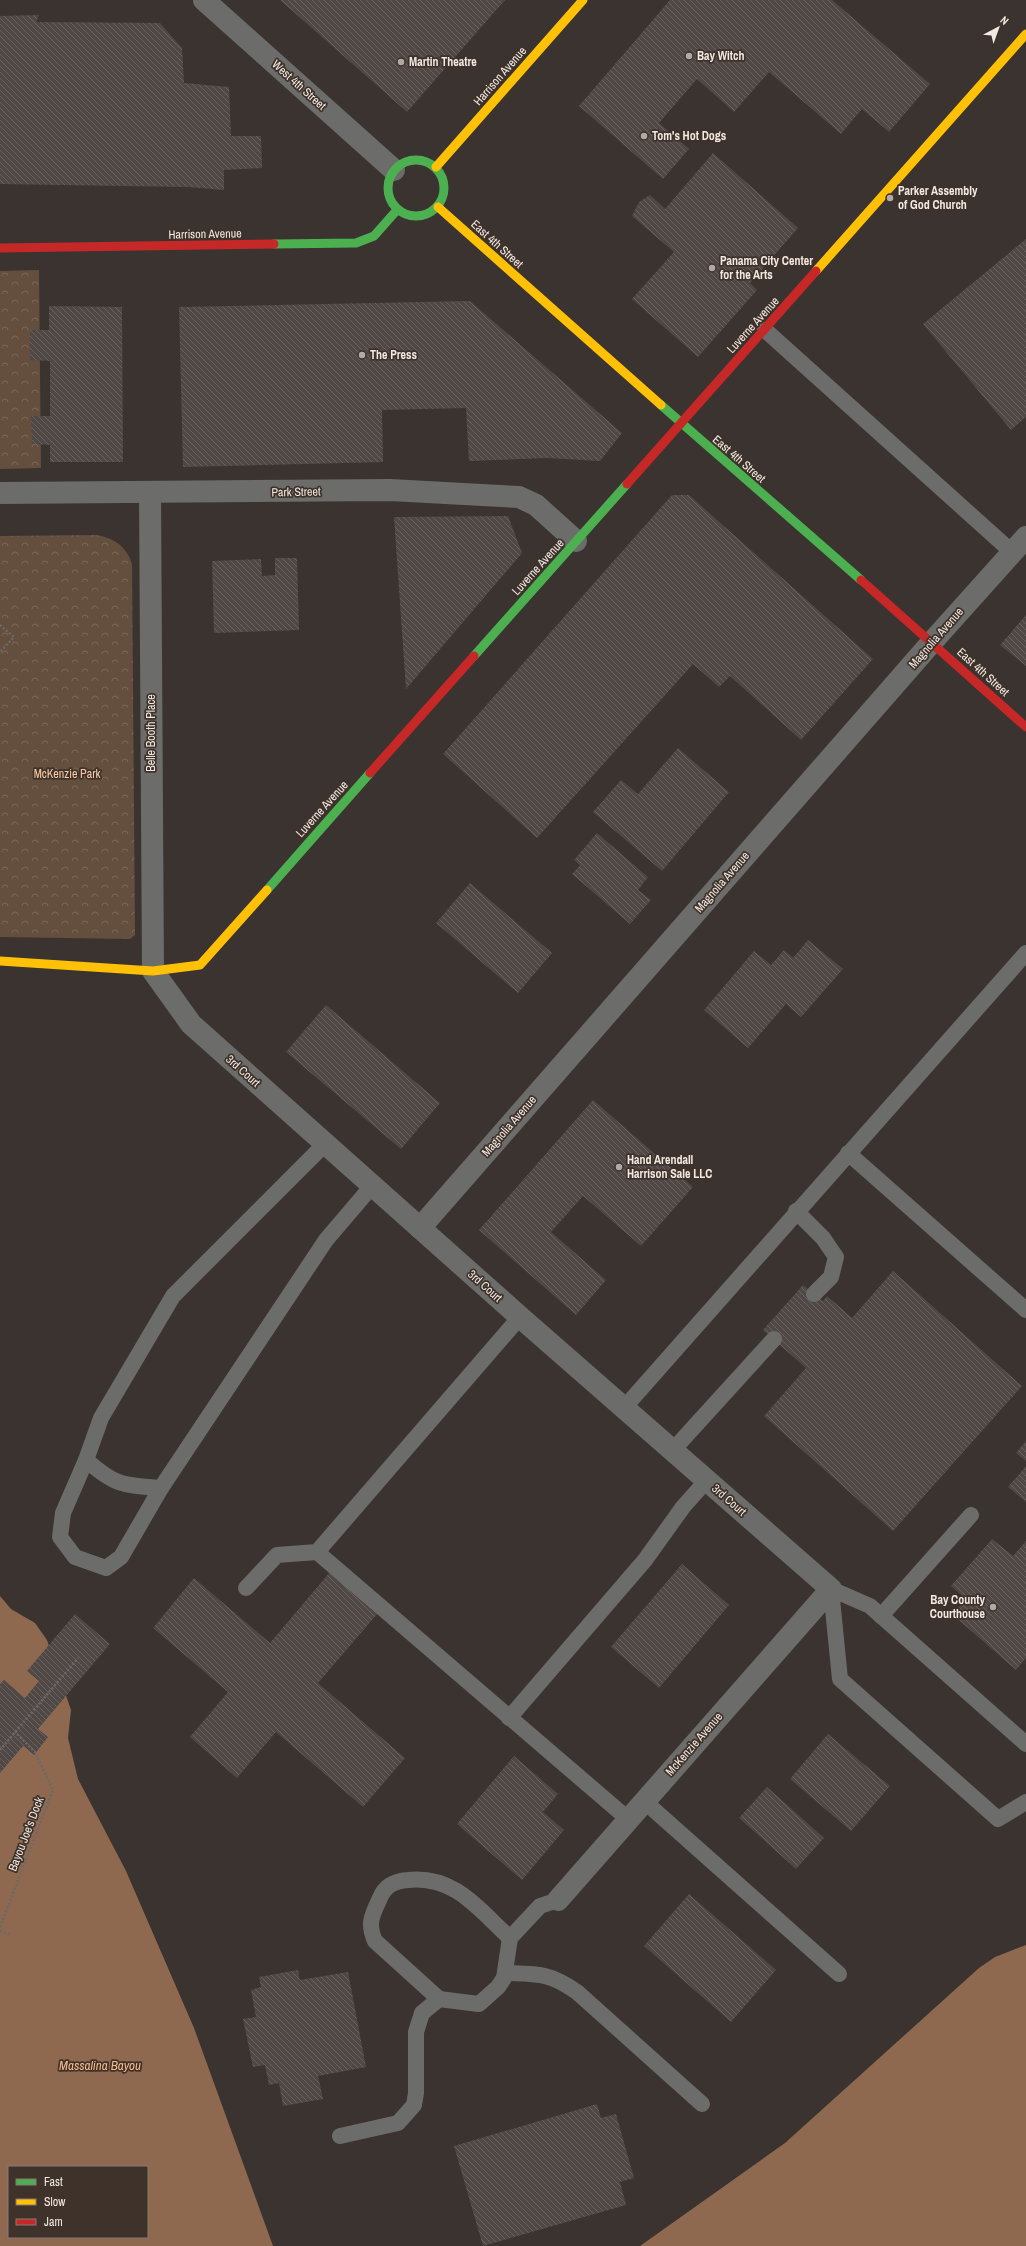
<svg xmlns="http://www.w3.org/2000/svg" width="1026" height="2246" viewBox="0 0 1026 2246" font-family="'Archivo Narrow',sans-serif">
  <style>
    .forest { fill: url(#forest-crowns) }
    .water { fill: #8e694f; fill-rule: evenodd }
    .building { fill: url(#building-back-hatch) }
    .lines { fill: none; stroke-linecap: round; stroke-linejoin: round }
    .path { stroke: #6c6a69; stroke-width: 2.5; stroke-dasharray: 2 2; stroke-linecap: butt }
    .lane { stroke: #6c6c6b; stroke-width: 16 }
    .street { stroke: #6c6c6b; stroke-width: 22 }
    .fast { stroke: #4caf50; stroke-width: 9 }
    .slow { stroke: #ffc107; stroke-width: 9 }
    .jam { stroke: #c62828; stroke-width: 9 }
    .poi-dot { fill: #b1a9a4; stroke: #3f322a; stroke-width: 1.5 }
    .labels { text-anchor: middle; stroke-width: 3.5; stroke-linejoin: round; paint-order: stroke }
    .poi-label { font-size: 12px; font-weight: bold; fill: #f1e9e3; stroke: #3f322a; text-anchor: start }
    .street-label { font-size: 12px; fill: #f1e9e3; stroke: #3f322a }
    .park-label { font-size: 12px; fill: #fecba6; stroke: #3f322a }
    .water-label { font-size: 13px; font-style: italic; fill: #f9ba8b; stroke: #3f322a }
  </style>
  <defs>
    <pattern id="forest-crowns" width="20" height="18" patternUnits="userSpaceOnUse"><rect width="20" height="18" fill="#644e3d"/><path d="M2 6a3 3 0 1 1 6 0M12 15a3 3 0 1 1 6 0" fill="none" stroke="#7b6859"/></pattern>
    <pattern id="building-back-hatch" width="6" height="6" patternUnits="userSpaceOnUse"><rect width="6" height="6" fill="#4f4845"/><path d="M-1 5l2 2M0 0l6 6M5-1l2 2" fill="none" stroke="#696260"/></pattern>
  </defs>
  <rect width="100%" height="100%" fill="#3a332f"/>
  <g class="forest">
    <path d="M39,270L41,468L0,469V271Z"/>
    <path d="M97,535C114,538 127,547 132,564L135,935L130,939L0,937V536Z"/>
  </g>
  <g class="water">
    <path d="M0,1596L11,1609L35,1623L47,1640L71,1710L68,1738L78,1779L126,1871L194,2028L273,2246H0ZM9,2167H147V2237H9Z"/>
    <path d="M1026,1945V2246H640L785,2143L979,1968L995,1957Z"/>
  </g>
  <g class="building">
    <path d="M280,0H505L407,112Z"/>
    <path d="M670,0H832L930,84L889,132L862,109L841,134L769,72L734,112L697,79L659,123L689,149L663,179L579,106Z"/>
    <path d="M39,15L36,22L160,23L182,48L184,83L229,87L231,136H261L262,168L224,170V190L188,187L0,184V16Z"/>
    <path d="M713,153L798,228L750,283L757,290L698,357L632,299L674,252L632,216L639,202L650,195L665,209Z"/>
    <path d="M1026,239V417L1011,430L923,324Z"/>
    <path d="M470,301L622,433L600,461L548,458L469,461L466,408L382,410L383,462L183,467L179,307Z"/>
    <path d="M49,306L122,307L123,462H50V445L32,444L31,416H50V361L30,360V330H49Z"/>
    <path d="M672,495H689L873,659L801,740L730,676L719,687L693,664L537,838L443,754Z"/>
    <path d="M508,516L522,553L406,689L394,517Z"/>
    <path d="M275,558H297L299,630L214,633L212,561L261,559L262,576L275,575Z"/>
    <path d="M1026,615V666L1000,645Z"/>
    <path d="M678,748L729,792L662,871L593,812L621,780L638,794Z"/>
    <path d="M597,833L648,877L638,890L651,900L630,924L572,874L580,865L574,860Z"/>
    <path d="M470,883L552,953L518,993L436,923Z"/>
    <path d="M808,940L843,969L801,1017L786,1004L748,1048L704,1010L754,951L771,965L784,950L793,958Z"/>
    <path d="M326,1005L440,1103L401,1149L286,1052Z"/>
    <path d="M593,1100L693,1187L641,1246L583,1196L551,1232L606,1280L576,1315L479,1230Z"/>
    <path d="M893,1271L1022,1386L893,1531L764,1416L806,1368L763,1330L803,1285L823,1301L827,1296L852,1318Z"/>
    <path d="M1026,1441V1461L1016,1453Z"/>
    <path d="M1026,1466V1502L1008,1487Z"/>
    <path d="M992,1539L1013,1556L1026,1541V1658L1016,1670L953,1615L966,1599L951,1586Z"/>
    <path d="M682,1564L729,1605L659,1688L611,1647Z"/>
    <path d="M330,1572L378,1613L318,1683L405,1758L363,1807L276,1732L237,1778L190,1737L228,1692L153,1628L194,1578L270,1643Z"/>
    <path d="M75,1614L110,1644L38,1729L48,1737L34,1755L23,1746L0,1773V1684L4,1680L25,1698L39,1681L27,1671Z"/>
    <path d="M828,1734L890,1786L851,1831L790,1779Z"/>
    <path d="M514,1756L558,1794L543,1812L564,1830L522,1880L457,1824Z"/>
    <path d="M767,1787L824,1838L796,1869L739,1818Z"/>
    <path d="M689,1894L776,1970L731,2022L644,1946Z"/>
    <path d="M298,1970L300,1980L348,1972L366,2067L318,2076L323,2099L283,2106L279,2083L269,2085L265,2065L253,2067L243,2019L256,2017L251,1990L261,1987L259,1977Z"/>
    <path d="M597,2104L601,2118L616,2114L634,2178L620,2182L626,2205L483,2246L454,2146Z"/>
  </g>
  <g class="lines">
    <g class="path">
      <path d="M0,625L14,637L0,652"/>
      <path d="M0,1750L78,1658"/>
      <path d="M0,1927L53,1790L35,1752L15,1732"/>
      <path d="M0,1931L11,1935"/>
    </g>
    <g class="lane">
      <path d="M765,330L1012,552"/>
      <path d="M325,1144L173,1296L101,1418L86,1460L63,1513L60,1537L75,1557L106,1568L121,1557L161,1488L326,1240L372,1186"/>
      <path d="M848,1153L1026,1310"/>
      <path d="M796,1211L823,1238L836,1257L831,1277L814,1294"/>
      <path d="M624,1408L1026,953"/>
      <path d="M673,1450L774,1339"/>
      <path d="M86,1460C116,1486 122,1485 161,1488"/>
      <path d="M317,1552L628,1819"/>
      <path d="M246,1588L277,1555L317,1552L520,1317"/>
      <path d="M881,1616L971,1515"/>
      <path d="M509,1718L645,1560L683,1507L707,1480"/>
      <path d="M1026,1744L870,1606L831,1589L840,1679L998,1819L1026,1802"/>
      <path d="M644,1801L839,1974"/>
      <path d="M505,1973C537,1974 549,1972 577,1992L702,2104"/>
      <path d="M439,1999L375,1941C367,1924 372,1915 380,1898C385,1885 395,1881 408,1880C455,1875 479,1910 510,1938"/>
      <path d="M340,2136L398,2123L414,2105L416,2093V2032L422,2013L439,1999L479,2004L498,1987L504,1978L510,1938L540,1906L558,1900"/>
    </g>
    <g class="street">
      <path d="M204,0L394,170"/>
      <path d="M0,493L390,490L519,497L536,505L576,541"/>
      <path d="M150,494L153,971L191,1024L520,1317L831,1589L558,1900"/>
      <path d="M420,1228L932,642L1026,537"/>
    </g>
    <g class="fast">
      <circle cx="416" cy="188" r="28"/>
      <path d="M274,244L356,243L374,236L397,210"/>
      <path d="M661,405L861,580"/>
      <path d="M474,656L627,484"/>
      <path d="M267,890L370,773"/>
    </g>
    <g class="slow">
      <path d="M436,167L583,0"/>
      <path d="M438,207L661,405"/>
      <path d="M816,271L1026,34"/>
      <path d="M0,961L153,971L200,965L267,890"/>
    </g>
    <g class="jam">
      <path d="M0,248L274,244"/>
      <path d="M627,484L816,271"/>
      <path d="M861,580L1026,727"/>
      <path d="M370,773L474,656"/>
    </g>
  </g>
  <g class="poi-dot">
    <circle cx="689" cy="56" r="4"/>
    <circle cx="401" cy="62" r="4"/>
    <circle cx="644" cy="136" r="4"/>
    <circle cx="890" cy="198" r="4"/>
    <circle cx="712" cy="268" r="4"/>
    <circle cx="362" cy="355" r="4"/>
    <circle cx="619" cy="1167" r="4"/>
    <circle cx="993" cy="1607" r="4"/>
  </g>
  <g class="labels">
    <g class="poi-label">
      <text x="697" y="60">Bay Witch</text>
      <text x="409" y="66">Martin Theatre</text>
      <text x="652" y="140">Tom's Hot Dogs</text>
      <text x="898" y="195">Parker Assembly<tspan x="898" dy="14">of God Church</tspan></text>
      <text x="720" y="265">Panama City Center<tspan x="720" dy="14">for the Arts</tspan></text>
      <text x="370" y="359">The Press</text>
      <text x="627" y="1164">Hand Arendall<tspan x="627" dy="14">Harrison Sale LLC</tspan></text>
      <text x="985" y="1604" text-anchor="end">Bay County<tspan x="985" dy="14">Courthouse</tspan></text>
    </g>
    <g class="street-label">
      <text transform="translate(500 76) rotate(-49)" y="4">Harrison Avenue</text>
      <text transform="translate(299 85) rotate(42)" y="4">West 4th Street</text>
      <text transform="translate(205 234) rotate(-1)" y="4">Harrison Avenue</text>
      <text transform="translate(497 244) rotate(42)" y="4">East 4th Street</text>
      <text transform="translate(753 325) rotate(-48)" y="4">Luverne Avenue</text>
      <text transform="translate(739 459) rotate(41)" y="4">East 4th Street</text>
      <text transform="translate(296 492) rotate(-1)" y="4">Park Street</text>
      <text transform="translate(538 567) rotate(-48)" y="4">Luverne Avenue</text>
      <text transform="translate(936 638) rotate(-49)" y="4">Magnolia Avenue</text>
      <text transform="translate(983 672) rotate(42)" y="4">East 4th Street</text>
      <text transform="translate(151 733) rotate(-90)" y="4">Belle Booth Place</text>
      <text transform="translate(322 809) rotate(-48)" y="4">Luverne Avenue</text>
      <text transform="translate(722 882) rotate(-49)" y="4">Magnolia Avenue</text>
      <text transform="translate(243 1071) rotate(42)" y="4">3rd Court</text>
      <text transform="translate(509 1126) rotate(-49)" y="4">Magnolia Avenue</text>
      <text transform="translate(485 1286) rotate(42)" y="4">3rd Court</text>
      <text transform="translate(729 1500) rotate(41)" y="4">3rd Court</text>
      <text transform="translate(694 1744) rotate(-49)" y="4">McKenzie Avenue</text>
      <text transform="translate(26 1834) rotate(-69)" y="4">Bayou Joe's Dock</text>
    </g>
    <g class="park-label">
      <text x="67" y="778">McKenzie Park</text>
    </g>
    <g class="water-label">
      <text x="100" y="2070">Massalina Bayou</text>
    </g>
  </g>
  <rect x="8" y="2166" width="140" height="72" fill="#3f322a" stroke="#867b74"/>
  <rect x="16" y="2179" width="20" height="6" fill="#4caf50" stroke="#867b74"/>
  <text x="44" y="2186" font-size="12" fill="#f1e9e3">Fast</text>
  <rect x="16" y="2199" width="20" height="6" fill="#ffc107" stroke="#867b74"/>
  <text x="44" y="2206" font-size="12" fill="#f1e9e3">Slow</text>
  <rect x="16" y="2219" width="20" height="6" fill="#c62828" stroke="#867b74"/>
  <text x="44" y="2226" font-size="12" fill="#f1e9e3">Jam</text>
  <g transform="translate(998 28) rotate(41)" stroke="#3f322a" stroke-width="3" paint-order="stroke">
  <path d="M0-3L7 15L0 10L-7 15Z" fill="#f1e9e3"/>
  <text y="-6" font-size="11" font-weight="bold" text-anchor="middle" fill="#f1e9e3">N</text>
  </g>
</svg>
